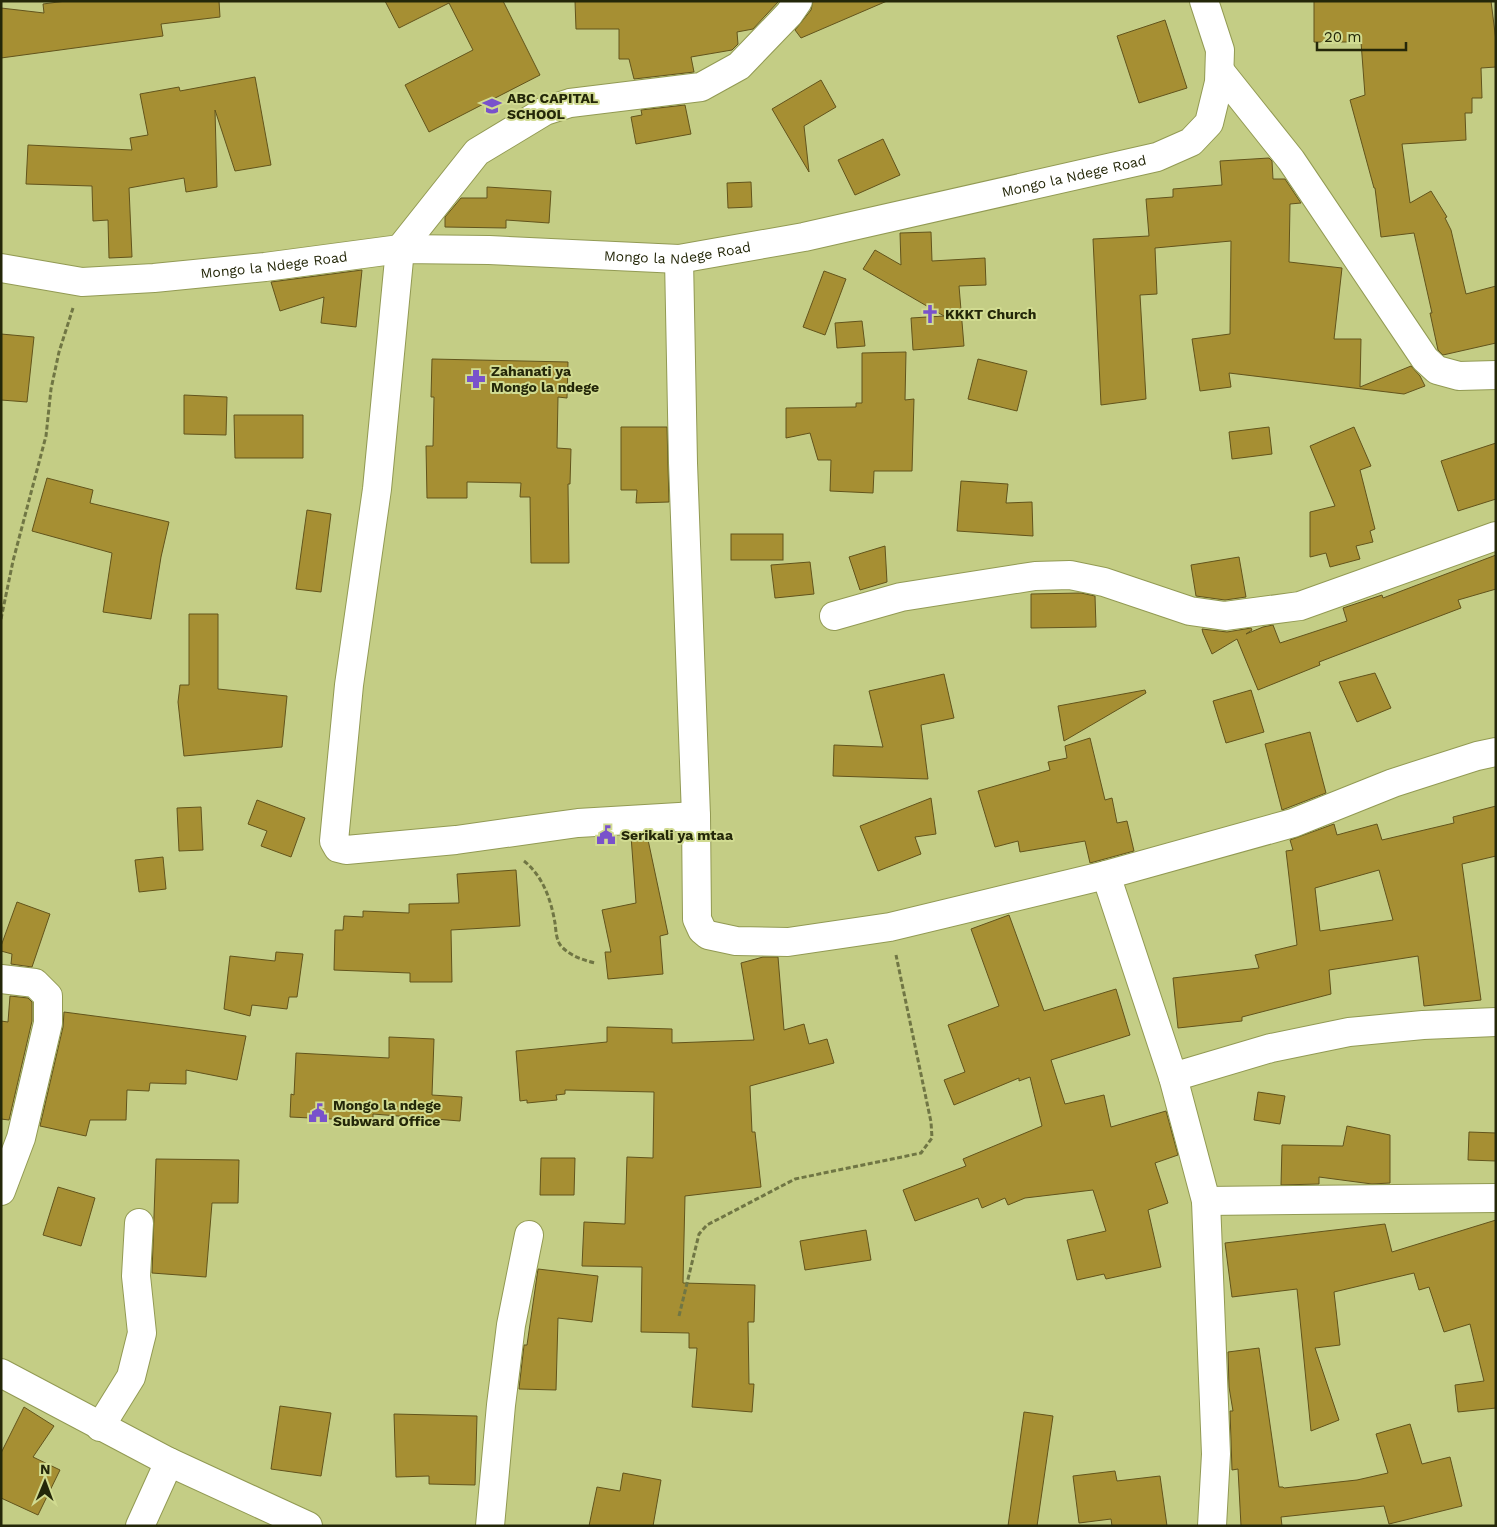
<svg xmlns="http://www.w3.org/2000/svg" width="1497" height="1527" viewBox="0 0 1497 1527" font-family="'Work Sans',sans-serif">
  <style>
    .building { fill: #a68f33; stroke: #62541c; fill-rule: evenodd }
    .lines { fill: none; stroke-linecap: round; stroke-linejoin: round }
    .minor-casing { stroke: #929a53; stroke-width: 30 }
    .path { stroke: #707644; stroke-width: 3; stroke-dasharray: 5 2.5; stroke-linecap: butt }
    .minor { stroke: #fff; stroke-width: 28 }
    .labels { text-anchor: middle; stroke-width: 4; stroke-linejoin: round; paint-order: stroke }
    .poi-label { font-size: 14px; font-weight: bold; fill: #242709; stroke: #d1db91; text-anchor: start }
    .street-label { font-size: 14px; fill: #242709; stroke: #d1db91 }
  </style>
  <rect width="100%" height="100%" fill="#c4cd85"/>
  <g class="building">
    <path d="M66,1H219L220,17L161,24L163,36L1,58V8L44,13L43,4Z"/>
    <path d="M385,1H503L540,75L429,132L405,85L473,50L449,3L399,28Z"/>
    <path d="M575,1H779L753,29L737,32L738,44L732,50L691,57L694,72L634,79L629,59H619V29H576Z"/>
    <path d="M813,1H887L801,38L795,30L811,10Z"/>
    <path d="M1314,1H1491L1496,41V67L1481,68L1482,98H1472V113H1465L1466,140L1402,144L1410,203L1431,191L1447,217L1445,218L1451,230L1466,294L1496,286V343L1443,355L1438,350L1430,313H1432L1414,233L1381,237L1375,188H1374L1350,100L1365,95L1361,42H1314Z"/>
    <path d="M1165,20L1187,88L1139,103L1117,36Z"/>
    <path d="M255,77L271,165L235,171L215,110L217,187L186,192L184,178L129,188L132,257L109,258L108,220L93,221L92,186L26,184L28,145L132,150L130,138L148,135L140,94L179,87L180,91Z"/>
    <path d="M821,80L836,107L804,126L809,172L772,109Z"/>
    <path d="M685,105L691,134L636,144L631,117L642,115L641,110Z"/>
    <path d="M883,139L900,175L855,195L838,160Z"/>
    <path d="M1269,158L1272,161L1273,179H1285L1301,203L1290,204L1289,262L1342,268L1334,339H1361L1360,387L1411,366L1420,376L1425,386L1404,394L1229,373L1231,387L1200,391L1192,339L1230,334L1231,241L1155,248L1157,294L1140,295L1146,399L1101,405L1093,239L1149,236L1146,199L1173,197V189L1222,185L1220,161Z"/>
    <path d="M751,182L752,207L728,208L727,183Z"/>
    <path d="M487,187L551,191L549,223L506,220V228L445,227V217L461,198H487Z"/>
    <path d="M931,232L932,261L985,258L986,285L959,286L964,346L913,350L911,318L944,316L863,269L875,250L901,265L900,233Z"/>
    <path d="M362,270L356,327L321,323L324,297L280,311L271,282Z"/>
    <path d="M824,271L846,279L825,335L803,327Z"/>
    <path d="M862,321L865,346L837,348L835,323Z"/>
    <path d="M1,334L34,337L27,402L1,400Z"/>
    <path d="M906,352L905,400L914,399L912,471H874L873,493L830,491L831,460H818L810,433L786,438V408L856,407V403H862V353Z"/>
    <path d="M432,359L568,362L567,398L558,397L557,448L571,449L570,484H568L569,563H531L530,497H520L521,483L467,482V498H427L426,446H433L434,397H431Z"/>
    <path d="M978,359L1027,371L1017,411L968,399Z"/>
    <path d="M184,395L227,397L226,435L184,434Z"/>
    <path d="M234,415H303V458H235Z"/>
    <path d="M621,427H667L669,502L636,503L637,490H621Z"/>
    <path d="M1269,427L1272,454L1232,459L1229,432Z"/>
    <path d="M1354,427L1371,466L1360,470L1375,529L1370,531L1373,542L1356,546L1360,559L1330,567L1326,553L1310,557V512L1335,506L1310,446Z"/>
    <path d="M1496,443V499L1458,511L1441,461Z"/>
    <path d="M47,478L93,490L90,503L169,522L161,557L151,619L103,612L112,553L32,531Z"/>
    <path d="M961,481L1008,484L1006,503L1032,502L1033,536L957,531Z"/>
    <path d="M307,510L331,514L321,592L296,589Z"/>
    <rect x="731" y="534" width="52" height="26"/>
    <path d="M885,546L887,582L860,590L849,557Z"/>
    <path d="M1496,555V589L1458,600L1461,608L1319,662L1320,665L1258,690L1237,639L1212,654L1203,633L1202,629L1227,632L1251,628L1252,630L1246,634L1263,627L1273,625L1280,643L1347,621L1343,608L1382,595L1383,598Z"/>
    <path d="M1239,557L1246,597L1225,600L1196,596L1191,565Z"/>
    <path d="M810,562L814,594L775,598L771,565Z"/>
    <path d="M1081,593L1095,596L1096,627L1031,628V594Z"/>
    <path d="M189,614H218V689L287,696L282,747L184,756L178,702L180,685H189Z"/>
    <path d="M1375,673L1391,708L1357,722L1339,682Z"/>
    <path d="M944,674L954,718L921,725L928,779L833,776L834,745L883,747L869,691Z"/>
    <path d="M1145,690L1146,693L1064,741L1058,706Z"/>
    <path d="M1251,690L1264,732L1226,743L1213,701Z"/>
    <path d="M1310,732L1326,793L1282,810L1265,744Z"/>
    <path d="M1090,738L1105,800L1112,798L1117,823L1127,821L1134,851L1090,863L1085,841L1020,852L1018,841L995,847L978,791L1050,770L1048,762L1067,758L1065,746Z"/>
    <path d="M931,798L936,834L915,837L921,854L878,871L860,826Z"/>
    <path d="M257,800L305,818L291,857L261,846L267,831L248,824Z"/>
    <path d="M1496,806V856L1462,864L1481,1000L1424,1006L1418,956L1329,970L1331,994L1242,1017V1021L1178,1028L1173,978L1259,968L1255,955L1297,945L1286,851L1293,850L1290,840L1334,824L1337,835L1377,824L1382,840L1454,823L1453,817ZM1379,870L1393,920L1320,931L1315,888Z"/>
    <path d="M201,807L203,850L179,851L177,808Z"/>
    <path d="M647,835L668,934L660,936L663,974L608,979L605,952H611L602,910L636,903L631,836Z"/>
    <path d="M163,857L166,889L139,892L135,860Z"/>
    <path d="M516,870L520,926L451,930L452,982H410V973L334,970L335,930H343L344,916L363,917V911L409,913V904L459,903L457,874Z"/>
    <path d="M17,902L50,914L32,967L11,964L12,954L1,951V946Z"/>
    <path d="M1009,915L1044,1011L1116,989L1130,1035L1051,1060L1065,1104L1104,1095L1111,1127L1166,1111L1178,1155L1155,1163L1168,1203L1148,1210L1161,1267L1106,1279L1104,1274L1077,1280L1067,1240L1106,1231L1093,1190L1025,1198L1008,1205L1005,1198L982,1208L978,1198L915,1221L903,1190L966,1166L963,1159L1042,1126L1030,1077L1019,1081V1078L954,1105L944,1080L965,1072L948,1025L999,1006L971,929Z"/>
    <path d="M276,952L303,954L297,997H289L287,1009L252,1005L250,1016L224,1009L230,956L275,961Z"/>
    <path d="M763,957H778L784,1030L804,1024L809,1044L827,1039L834,1063L750,1086L752,1132H755L761,1187L685,1196L683,1283L755,1285L754,1322H748L749,1384H754L752,1412L692,1407L697,1348H689V1333L641,1332L642,1267L582,1266L584,1222L625,1224L627,1157L653,1158L654,1092L565,1090V1094L556,1095L557,1100L527,1103V1100L520,1101L516,1051L607,1042V1027L672,1029V1043L754,1040L741,963Z"/>
    <path d="M10,996L28,998L32,1002V1021L9,1120L1,1119V1021L8,1022Z"/>
    <path d="M64,1012L246,1036L237,1080L186,1070V1084L150,1083L149,1091L127,1090L126,1120H90L86,1136L40,1126L63,1027Z"/>
    <path d="M389,1037L434,1039L432,1095L462,1097L460,1121L373,1114V1121L290,1117L291,1094L294,1095L296,1053L389,1058Z"/>
    <path d="M1258,1092L1285,1096L1280,1124L1254,1120Z"/>
    <path d="M1347,1126L1390,1135V1183L1372,1184L1319,1177V1184L1281,1185L1282,1145L1343,1146Z"/>
    <path d="M1469,1132L1496,1133V1161L1468,1160Z"/>
    <path d="M541,1158H575L574,1195H540Z"/>
    <path d="M156,1159L239,1160L238,1203H212L206,1277L152,1273Z"/>
    <path d="M58,1187L95,1198L81,1246L43,1235Z"/>
    <path d="M1496,1220V1408L1458,1412L1455,1385L1484,1381L1470,1324L1444,1332L1429,1287L1419,1290L1414,1273L1334,1292L1340,1345L1315,1348L1339,1420L1311,1431L1297,1289L1232,1297L1225,1243L1385,1224L1392,1252Z"/>
    <path d="M866,1230L871,1260L805,1270L800,1241Z"/>
    <path d="M538,1269L598,1276L592,1322L558,1318L556,1390L519,1389L524,1345H527Z"/>
    <path d="M1259,1348L1279,1487H1283L1284,1488L1357,1480L1388,1473L1376,1434L1410,1424L1422,1464L1450,1457L1462,1506L1389,1524L1384,1506L1281,1517L1282,1526H1241L1238,1469L1232,1470L1230,1411H1233L1229,1387L1228,1352Z"/>
    <path d="M280,1406L331,1413L321,1476L271,1469Z"/>
    <path d="M24,1407L54,1426L33,1457L60,1470L38,1515L1,1498V1453Z"/>
    <path d="M1024,1412L1053,1416L1037,1526H1008Z"/>
    <path d="M394,1414L477,1416L475,1485L429,1484V1476L396,1477Z"/>
    <path d="M1115,1471L1117,1481L1160,1476L1167,1526H1112L1111,1519L1079,1523L1073,1476Z"/>
    <path d="M623,1473L661,1480L653,1526H589L597,1487L620,1491Z"/>
  </g>
  <g class="lines">
    <g class="minor-casing">
      <g id="minor">
        <path d="M1220,71L1291,160L1425,359L1437,370L1459,376L1496,375"/>
        <path d="M679,259L683,463L696,816L697,919L702,930L708,935L736,941L788,942L890,927L1106,875L1293,823L1393,783L1477,756L1496,752"/>
        <path id="s1" d="M1,268L82,282L154,278L265,267L400,249L489,250L679,259L804,237L1157,157L1191,142L1209,123L1219,82L1220,50L1204,1"/>
        <path d="M834,616L901,597L1035,576L1070,575L1104,582L1190,611L1225,616L1300,606L1496,536"/>
        <path d="M696,816L578,823L456,840L346,850L338,848L334,841L349,685L377,489L400,249L477,152L545,111L570,103L701,87L739,66L789,14L798,1"/>
        <path d="M1106,875L1173,1077L1206,1201L1216,1454L1212,1526"/>
        <path d="M1,979L35,983L48,996V1023L21,1138L1,1191"/>
        <path d="M1173,1077L1271,1048L1349,1032L1423,1025L1496,1022"/>
        <path d="M1206,1201L1496,1198"/>
        <path d="M1,1373L169,1462L308,1526"/>
        <path d="M100,1427L131,1377L142,1333L136,1276L139,1223"/>
        <path d="M140,1526L169,1462"/>
        <path d="M490,1526L501,1405L511,1325L529,1235"/>
      </g>
    </g>
    <g class="path">
      <path d="M1,619L13,561L46,436L51,389L59,352L73,308"/>
      <path d="M524,861C543,876 551,900 555,923C556,930 556,940 561,946C570,956 583,960 595,963"/>
      <path d="M679,1316L699,1234L707,1225L795,1179L921,1153L932,1138L931,1122L896,955"/>
    </g>
    <use href="#minor" class="minor"/>
  </g>
  <defs>
    <g id="school-bare" transform="scale(1.5)"><path d="M0-5L7-2L0 1L-7-2ZM-4 1L0 2.5L4 1V4Q0 6-4 4Z" fill="#7952cb" stroke="#d1db91" stroke-width="2.5" paint-order="stroke"/></g>
    <g id="church-bare" transform="scale(1.5)"><path d="M-1.2-6h2.4v3.5h3.3v2.4h-3.3V6h-2.4V-.1h-3.3v-2.4h3.3Z" fill="#7952cb" stroke="#d1db91" stroke-width="2.5" paint-order="stroke"/></g>
    <g id="pharmacy-bare" transform="scale(1.5)"><path d="M-2-6h4v4h4v4h-4v4h-4v-4h-4v-4h4Z" fill="#7952cb" stroke="#d1db91" stroke-width="2.5" paint-order="stroke"/></g>
    <g id="civic-bare" transform="scale(1.5)"><path d="M-.6-6.5H3V-4.5H.6V-3L4-1V1h2V6H-6V1h2V-1L-.6-3ZM-1.2 2.5V6h2.4V2.5Z" fill="#7952cb" stroke="#d1db91" stroke-width="2.5" paint-order="stroke"/></g>
  </defs>
  <g fill-rule="evenodd">
    <use href="#school-bare" x="492" y="106"/>
    <use href="#church-bare" x="930" y="314"/>
    <use href="#pharmacy-bare" x="476" y="379"/>
    <use href="#civic-bare" x="606" y="835"/>
    <use href="#civic-bare" x="318" y="1113"/>
  </g>
  <g class="labels">
    <g class="poi-label">
      <text x="507" y="103">ABC CAPITAL<tspan x="507" dy="16">SCHOOL</tspan></text>
      <text x="945" y="319">KKKT Church</text>
      <text x="491" y="376">Zahanati ya<tspan x="491" dy="16">Mongo la ndege</tspan></text>
      <text x="621" y="840">Serikali ya mtaa</text>
      <text x="333" y="1110">Mongo la ndege<tspan x="333" dy="16">Subward Office</tspan></text>
    </g>
    <g class="street-label">
      <text dy="5" stroke="none"><textPath href="#s1" startOffset="1085">Mongo la Ndege Road</textPath></text>
      <text dy="5" stroke="none"><textPath href="#s1" startOffset="680">Mongo la Ndege Road</textPath></text>
      <text dy="5" stroke="none"><textPath href="#s1" startOffset="275">Mongo la Ndege Road</textPath></text>
    </g>
  </g>
  <rect width="1497" height="1527" fill="none" stroke="#242709" stroke-width="5"/>
  <g transform="translate(45 1482) rotate(1)" stroke="#d1db91" stroke-width="4" paint-order="stroke">
  <path d="M0-4L9 19L0 12L-9 19Z" fill="#242709"/>
  <text y="-8" font-size="14" font-weight="bold" text-anchor="middle" fill="#242709">N</text>
  </g>
  <path d="M1317 42v8h89v-8" fill="none" stroke="#242709" stroke-width="2.5"/>
  <text x="1324" y="42" font-size="15" fill="#242709" stroke="#d1db91" stroke-width="4" paint-order="stroke">20 m</text>
</svg>
